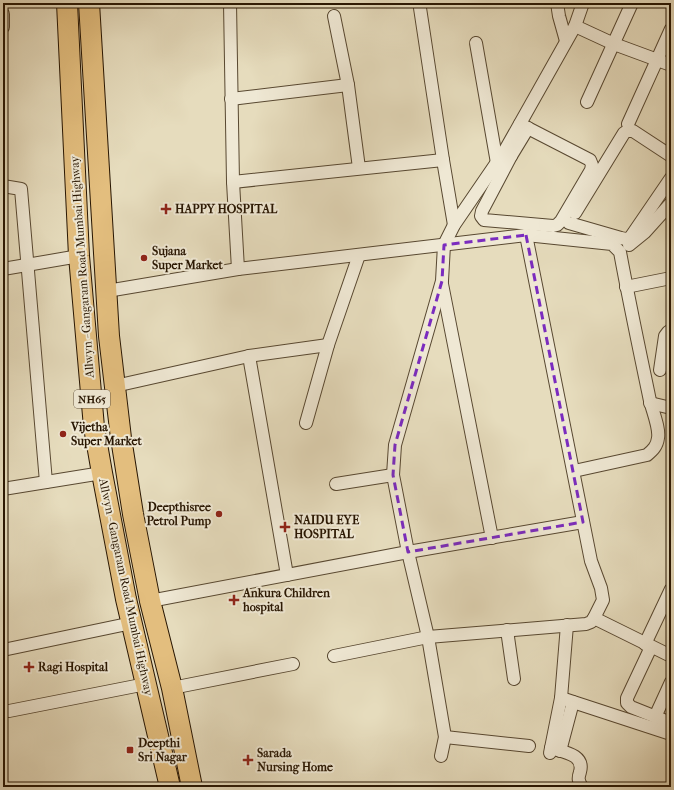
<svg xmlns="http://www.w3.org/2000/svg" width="674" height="790" viewBox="0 0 674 790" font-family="'IM FELL French Canon',serif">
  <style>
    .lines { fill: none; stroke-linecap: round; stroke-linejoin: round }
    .minor-casing { stroke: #584831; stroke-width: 14 }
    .trunk-casing { stroke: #281602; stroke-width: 22 }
    .minor { stroke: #efe8d4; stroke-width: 12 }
    .trunk { stroke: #e3be7e; stroke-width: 20 }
    .marked { fill: none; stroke: #7b2cbf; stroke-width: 3; stroke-dasharray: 8 5; stroke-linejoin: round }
    .poi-dot { fill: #8f2418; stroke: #efe8d4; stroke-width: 1.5 }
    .labels { text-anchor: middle; stroke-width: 4; stroke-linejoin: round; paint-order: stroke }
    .shield { fill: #efe8d4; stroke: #645541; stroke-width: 1 }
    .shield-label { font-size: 11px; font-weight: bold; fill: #281602 }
    .poi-label { font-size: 12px; font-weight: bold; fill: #281602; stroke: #efe8d4; text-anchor: start }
    .street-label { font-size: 12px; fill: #281602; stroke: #efe8d4 }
  </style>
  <rect width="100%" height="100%" fill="#e6dcbd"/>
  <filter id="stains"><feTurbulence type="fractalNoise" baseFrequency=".005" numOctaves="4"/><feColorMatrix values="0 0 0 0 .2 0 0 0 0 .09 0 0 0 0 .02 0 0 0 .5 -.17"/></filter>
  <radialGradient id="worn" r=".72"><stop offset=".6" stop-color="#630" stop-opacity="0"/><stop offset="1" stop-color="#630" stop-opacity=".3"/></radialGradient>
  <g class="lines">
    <g class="minor-casing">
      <g id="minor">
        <path d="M230,3L233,182L238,269"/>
        <path d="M557,3L559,16L566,41"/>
        <path d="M420,8L443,160L454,225"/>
        <path d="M3,14V27"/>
        <path d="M334,16L348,85L359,168"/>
        <path d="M575,26L614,44L671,65"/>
        <path d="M476,43L497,163"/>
        <path d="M231,99L348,85"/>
        <path d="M587,102L632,3"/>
        <path d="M628,124L671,29"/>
        <path d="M504,152L511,156L482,211L481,216L484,220L553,226L557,225L561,221L591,170L592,165L590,160L520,124"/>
        <path d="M511,156L528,128"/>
        <path d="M233,182L443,160"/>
        <path d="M3,186L21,189L46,482"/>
        <path d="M575,213L624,133L627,131H633L671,156"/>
        <path d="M569,223L621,238L626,239L630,238L671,178"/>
        <path d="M629,245L645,232L671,203"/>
        <path d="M3,269L79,256"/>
        <path d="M442,284L492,538"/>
        <path d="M626,287L671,278"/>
        <path d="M107,291L238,269L526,235L612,244L620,252C629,301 639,348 649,396C651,408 660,427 658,438C657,446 653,450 647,455L574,471"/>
        <path d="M249,356L287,575"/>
        <path d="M660,370L665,336L668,332L671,330"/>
        <path d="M115,386L249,356L328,345"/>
        <path d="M650,403L671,408"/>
        <path d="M306,423L328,345L359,255"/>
        <path d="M336,484L393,475"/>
        <path d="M3,489L102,473"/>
        <path d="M150,601L408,552L583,522"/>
        <path d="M594,618L671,656"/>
        <path d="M507,630L514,679"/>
        <path d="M645,644L671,589"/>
        <path d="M651,647L627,698V703L631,707L671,723"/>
        <path d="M3,650L132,623"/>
        <path d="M334,656L428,637L586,624L591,622L594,618L603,600L601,588L591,561L526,235"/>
        <path d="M172,688L293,664"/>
        <path d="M561,698L671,734"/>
        <path d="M9,711L146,684"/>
        <path d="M655,717L671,682"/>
        <path d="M445,737L529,746"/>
        <path d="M551,748C563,752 585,754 580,772C578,778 578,781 582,787"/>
        <path d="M560,751L573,702"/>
        <path d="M550,753L561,698L567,625"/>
        <path d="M441,756L445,737L428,637L408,552L393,475L395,445L442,281L444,245L454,225L504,152L575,26L583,3"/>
      </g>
    </g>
    <g class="trunk-casing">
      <g id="trunk">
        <path d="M67,3L79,256L94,427L102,473L126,599L170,787"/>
        <path d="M89,3L109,336L121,438L133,514L150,601L172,688L192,787"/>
      </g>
    </g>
    <use href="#minor" class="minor"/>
    <use href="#trunk" class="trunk"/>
  </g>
  <path class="marked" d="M526,235L583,522L408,552L393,475L395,445L442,281L444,245Z"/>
  <g class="poi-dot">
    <path d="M164 203h4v4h4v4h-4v4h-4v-4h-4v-4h4z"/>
    <circle cx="144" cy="258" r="4"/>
    <circle cx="63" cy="434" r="4"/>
    <circle cx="219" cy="514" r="4"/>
    <path d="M283 521h4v4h4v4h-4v4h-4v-4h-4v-4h4z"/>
    <path d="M232 594h4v4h4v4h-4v4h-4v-4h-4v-4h4z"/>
    <path d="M27 661h4v4h4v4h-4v4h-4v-4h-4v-4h4z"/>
    <rect x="126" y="746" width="8" height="8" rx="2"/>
    <path d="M246 754h4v4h4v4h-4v4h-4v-4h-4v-4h4z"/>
  </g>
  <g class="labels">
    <rect class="shield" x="74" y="390" width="36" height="18" rx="3"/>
    <g class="shield-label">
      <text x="92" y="403">NH65</text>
    </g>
    <g class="poi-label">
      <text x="175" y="213">HAPPY HOSPITAL</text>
      <text x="152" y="255">Sujana<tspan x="152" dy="14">Super Market</tspan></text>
      <text x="71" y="431">Vijetha<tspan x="71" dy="14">Super Market</tspan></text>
      <text x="211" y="511" text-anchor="end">Deepthisree<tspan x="211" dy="14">Petrol Pump</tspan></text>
      <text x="294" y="524">NAIDU EYE<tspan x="294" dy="14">HOSPITAL</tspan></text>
      <text x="243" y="597">Ankura Children<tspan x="243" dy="14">hospital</tspan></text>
      <text x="38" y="671">Ragi Hospital</text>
      <text x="138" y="747">Deepthi<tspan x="138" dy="14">Sri Nagar</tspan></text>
      <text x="257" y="757">Sarada<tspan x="257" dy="14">Nursing Home</tspan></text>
    </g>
    <g class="street-label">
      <text transform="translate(82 267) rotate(-94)" y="4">Allwyn - Gangaram Road Mumbai Highway</text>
      <text transform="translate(126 587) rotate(78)" y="4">Allwyn - Gangaram Road Mumbai Highway</text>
    </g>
  </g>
  <rect width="674" height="790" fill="none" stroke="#e6dcbd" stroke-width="16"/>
  <rect x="4" y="4" width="666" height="782" fill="none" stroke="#281602" stroke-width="2"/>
  <rect x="8" y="8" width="658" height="774" fill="none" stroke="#281602"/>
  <rect width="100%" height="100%" filter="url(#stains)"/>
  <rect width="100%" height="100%" fill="url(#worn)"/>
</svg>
